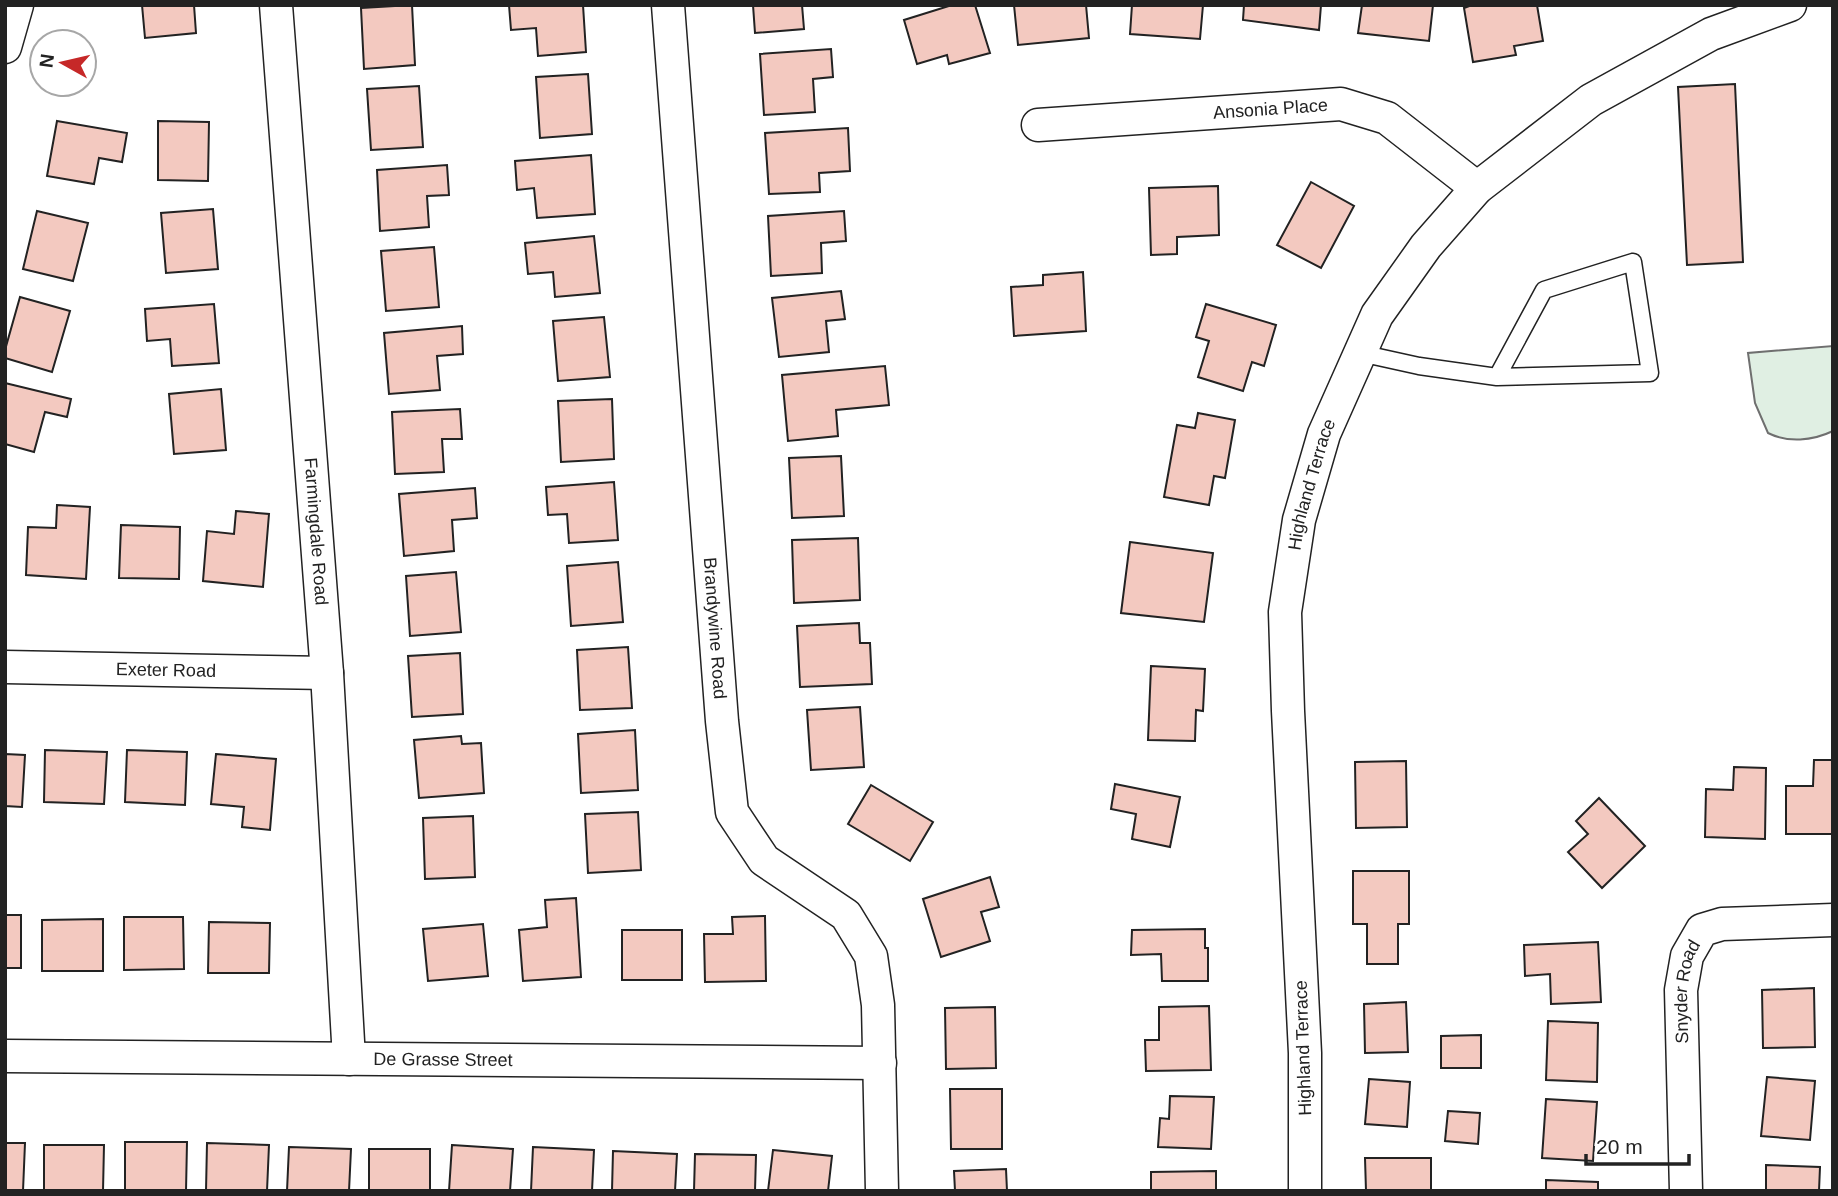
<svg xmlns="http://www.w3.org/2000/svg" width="1838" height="1196" viewBox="0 0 1838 1196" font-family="Arial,sans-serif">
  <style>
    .green { fill: #e0efe3; stroke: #6f6f6f; stroke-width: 2 }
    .building { fill: #f3c9c0; stroke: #222; stroke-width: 2 }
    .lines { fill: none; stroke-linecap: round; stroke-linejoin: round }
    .service-casing { stroke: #222; stroke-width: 19 }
    .minor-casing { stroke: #222; stroke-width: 35 }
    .service { stroke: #fff; stroke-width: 16 }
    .minor { stroke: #fff; stroke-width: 32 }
    .labels { text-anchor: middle; stroke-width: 5; stroke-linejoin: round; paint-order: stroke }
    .street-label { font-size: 18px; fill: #222; stroke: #fff }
  </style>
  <rect width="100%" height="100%" fill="#fff"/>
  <path class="green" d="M1833,346V431C1812,441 1788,443 1768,433L1755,403L1748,353Z"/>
  <g class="building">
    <path d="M142,5H194L196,33L145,38Z"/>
    <path d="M412,5L415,65L364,69L361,8Z"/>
    <path d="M509,5H583L586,52L538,56L536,28L511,30Z"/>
    <path d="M753,5H802L804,29L755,33Z"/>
    <path d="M952,5H975L990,53L949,64L947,55L917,64L904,20Z"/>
    <path d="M1014,5H1086L1089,38L1018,45Z"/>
    <path d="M1132,5H1203L1200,39L1130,34Z"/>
    <path d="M1244,5H1321L1319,30L1243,20Z"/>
    <path d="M1362,5H1433L1429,41L1358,33Z"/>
    <path d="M1472,5H1537L1543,41L1514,46L1516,55L1473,62L1464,8Z"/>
    <path d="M831,49L833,77L813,79L815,112L764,115L760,54Z"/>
    <path d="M588,74L592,134L540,138L536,77Z"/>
    <path d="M1735,84L1743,262L1687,265L1678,87Z"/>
    <path d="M419,86L423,147L371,150L367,89Z"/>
    <path d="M57,121L127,133L122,162L99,158L94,184L47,176Z"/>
    <path d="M158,121L209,122L208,181L158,180Z"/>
    <path d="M848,128L850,171L819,173L820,192L769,194L765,133Z"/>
    <path d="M591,155L595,214L537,218L534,188L517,190L515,161Z"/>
    <path d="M447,165L449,195L427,196L429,227L380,231L377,170Z"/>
    <path d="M1311,182L1354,206L1321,268L1277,245Z"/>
    <path d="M1218,186L1219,235L1177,237V254L1151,255L1149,188Z"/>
    <path d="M213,209L218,269L166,273L161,213Z"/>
    <path d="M37,211L88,223L73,281L23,269Z"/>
    <path d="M844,211L846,241L821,243L822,273L771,276L768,216Z"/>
    <path d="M594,236L600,293L555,297L553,272L528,274L525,243Z"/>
    <path d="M434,247L439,307L386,311L381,251Z"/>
    <path d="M1083,272L1086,331L1014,336L1011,287L1043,285V275Z"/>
    <path d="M841,291L845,319L826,321L829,352L779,357L772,298Z"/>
    <path d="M20,297L70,311L52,372L5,358V350Z"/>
    <path d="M214,304L219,363L172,366L170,339L147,341L145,309Z"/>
    <path d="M1206,304L1276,325L1264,366L1252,362L1243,391L1198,377L1209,341L1196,337Z"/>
    <path d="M604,317L610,377L558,381L553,321Z"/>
    <path d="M462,326L463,354L437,356L440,390L389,394L384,333Z"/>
    <path d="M885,366L889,405L836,410L838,436L788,441L782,375Z"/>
    <path d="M5,383L71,399L67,417L45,412L34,452L5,444Z"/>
    <path d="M221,389L226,450L174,454L169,394Z"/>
    <path d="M612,399L614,459L561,462L558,401Z"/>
    <path d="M460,409L462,439H442L444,472L395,474L392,412Z"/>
    <path d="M1198,413L1235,420L1225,478L1214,476L1209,505L1164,497L1177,425L1195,428Z"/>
    <path d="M841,456L844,516L792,518L789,458Z"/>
    <path d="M614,482L618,540L569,543L567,514L548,515L546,487Z"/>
    <path d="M475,488L477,518L452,520L454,551L404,556L399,494Z"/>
    <path d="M57,505L90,507L86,579L26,575L28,527L56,528Z"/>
    <path d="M236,511L269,514L263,587L203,581L207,531L234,534Z"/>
    <path d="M121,525L180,527L179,579L119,578Z"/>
    <path d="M858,538L860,600L794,603L792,540Z"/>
    <path d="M1130,542L1213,553L1204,622L1121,613Z"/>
    <path d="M618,562L623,622L571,626L567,566Z"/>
    <path d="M456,572L461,632L410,636L406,576Z"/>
    <path d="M859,623L860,643H870L872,684L800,687L797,626Z"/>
    <path d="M628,647L632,708L580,710L577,650Z"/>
    <path d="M460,653L463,714L412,717L408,656Z"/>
    <path d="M1151,666L1205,669L1203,711L1196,710L1195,741L1148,740Z"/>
    <path d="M860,707L864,767L811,770L807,710Z"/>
    <path d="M635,730L638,790L581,793L578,734Z"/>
    <path d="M461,736L462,744L481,743L484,793L419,798L414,740Z"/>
    <path d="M45,750L107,752L104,804L44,802Z"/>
    <path d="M127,750L187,752L185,805L125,802Z"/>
    <path d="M5,754L25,755L22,807L5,806Z"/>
    <path d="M216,754L276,759L270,830L242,827L244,807L211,804Z"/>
    <path d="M1814,760H1833V834H1786V786H1813Z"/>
    <path d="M1406,761L1407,827L1356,828L1355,762Z"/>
    <path d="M1734,767L1766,768L1765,839L1705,837L1706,789L1733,790Z"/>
    <path d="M1115,784L1180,797L1170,847L1132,839L1136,814L1111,809Z"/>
    <path d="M871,785L933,822L910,861L848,824Z"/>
    <path d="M1599,798L1645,846L1602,888L1568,852L1588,834L1576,821Z"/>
    <path d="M638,812L641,870L588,873L585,814Z"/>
    <path d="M473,816L475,877L425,879L423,818Z"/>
    <path d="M1353,871H1409V924H1398V964H1367V924H1353Z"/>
    <path d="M990,877L999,907L981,912L990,941L941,957L923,899Z"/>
    <path d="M576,898L581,977L523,981L519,930L547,927L545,900Z"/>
    <rect x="5" y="915" width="16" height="53"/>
    <path d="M765,916L766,981L705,982L704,934H733L732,917Z"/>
    <path d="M124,917H183L184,969L124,970Z"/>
    <path d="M103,919V971H42V920Z"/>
    <path d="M209,922L270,923L269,973H208Z"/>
    <path d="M483,924L488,976L428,981L423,929Z"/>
    <path d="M1205,929V948H1208V981H1162L1161,954L1131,955L1132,930Z"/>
    <rect x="622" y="930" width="60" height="50"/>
    <path d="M1598,942L1601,1002L1551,1004L1550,974L1525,976L1524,945Z"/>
    <path d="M1814,988L1815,1047L1763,1048L1762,990Z"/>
    <path d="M1406,1002L1408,1052L1365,1053L1364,1004Z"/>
    <path d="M1209,1006L1211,1070L1146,1071L1145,1040H1159V1007Z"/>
    <path d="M995,1007L996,1068L946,1069L945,1008Z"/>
    <path d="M1548,1021L1598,1023L1597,1082L1546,1080Z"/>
    <path d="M1481,1035V1068H1441V1036Z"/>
    <path d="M1767,1077L1815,1081L1810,1140L1761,1136Z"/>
    <path d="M1369,1079L1410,1082L1407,1127L1365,1124Z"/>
    <path d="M950,1089H1002V1149H951Z"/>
    <path d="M1170,1096L1214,1097L1211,1149L1158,1147L1160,1118L1169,1119Z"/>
    <path d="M1546,1099L1597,1102L1593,1161L1542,1158Z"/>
    <path d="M1448,1111L1480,1113L1478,1144L1445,1141Z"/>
    <path d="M125,1142H187L186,1191H125Z"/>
    <path d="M5,1143H25L23,1191H5Z"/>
    <path d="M207,1143L269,1145L267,1191H206Z"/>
    <path d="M44,1145H104L103,1191H44Z"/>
    <path d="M452,1145L513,1149L510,1191H449Z"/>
    <path d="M289,1147L351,1149L349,1191H287Z"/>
    <path d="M533,1147L594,1150L592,1191H531Z"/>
    <rect x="369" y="1149" width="61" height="42"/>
    <path d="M773,1150L832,1156L828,1191H768Z"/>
    <path d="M613,1151L677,1154L675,1191H612Z"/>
    <path d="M695,1154L756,1155L755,1191H694Z"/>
    <path d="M1365,1158H1431V1191H1366Z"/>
    <path d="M1766,1165L1820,1167L1819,1191H1766Z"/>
    <path d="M1006,1169L1007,1191H955L954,1171Z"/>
    <path d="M1216,1171V1191H1151V1172Z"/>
    <path d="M1546,1180L1598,1182V1191H1546Z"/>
  </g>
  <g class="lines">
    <g class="service-casing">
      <path id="service" d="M1360,353L1419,366L1497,377L1650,373L1633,262L1544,290L1497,377"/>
    </g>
    <g class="minor-casing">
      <g id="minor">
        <path id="s1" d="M276,5L327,673L349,1059"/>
        <path id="s2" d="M668,5L722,721L732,812L764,860L846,915L871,956L878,1005L882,1191"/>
        <path d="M5,47L17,5"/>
        <path id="s3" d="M1038,125L1341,104L1387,118L1477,188"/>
        <path id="s4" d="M5,667L327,673"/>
        <path id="s5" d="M5,1056L880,1063"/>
        <path id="s6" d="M1305,1191V1053L1288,711L1285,612L1299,520L1324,434L1377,315L1426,246L1477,188L1591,100L1711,34L1790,5"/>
        <path id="s7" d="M1686,1191L1681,990L1687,956L1702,930L1722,924L1833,920"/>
      </g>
    </g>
    <use href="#service" class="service"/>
    <use href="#minor" class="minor"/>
  </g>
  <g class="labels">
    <g class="street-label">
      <text dy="6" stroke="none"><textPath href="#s3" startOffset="233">Ansonia Place</textPath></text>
      <text dy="6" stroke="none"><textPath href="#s6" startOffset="710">Highland Terrace</textPath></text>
      <text dy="6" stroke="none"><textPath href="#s1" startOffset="528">Farmingdale Road</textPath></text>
      <text dy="6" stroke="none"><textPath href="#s2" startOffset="625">Brandywine Road</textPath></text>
      <text dy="6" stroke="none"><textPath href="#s4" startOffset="161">Exeter Road</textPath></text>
      <text dy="6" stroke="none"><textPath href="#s7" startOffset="200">Snyder Road</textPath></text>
      <text transform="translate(1303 1048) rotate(-92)" y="6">Highland Terrace</text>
      <text dy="6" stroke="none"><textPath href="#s5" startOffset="438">De Grasse Street</textPath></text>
    </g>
  </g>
  <rect width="1838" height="1196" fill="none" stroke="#222222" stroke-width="14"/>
  <g transform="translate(63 63) rotate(278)"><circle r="33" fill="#ffffff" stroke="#a7a7a7" stroke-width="2"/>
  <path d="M0-5L12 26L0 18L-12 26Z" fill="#c62828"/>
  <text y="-10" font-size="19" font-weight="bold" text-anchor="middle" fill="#222222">N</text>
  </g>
  <path d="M1586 1154v10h103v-10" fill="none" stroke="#222222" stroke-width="3.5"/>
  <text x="1596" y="1154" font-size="21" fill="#222222" stroke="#ffffff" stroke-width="5" paint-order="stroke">20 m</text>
</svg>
